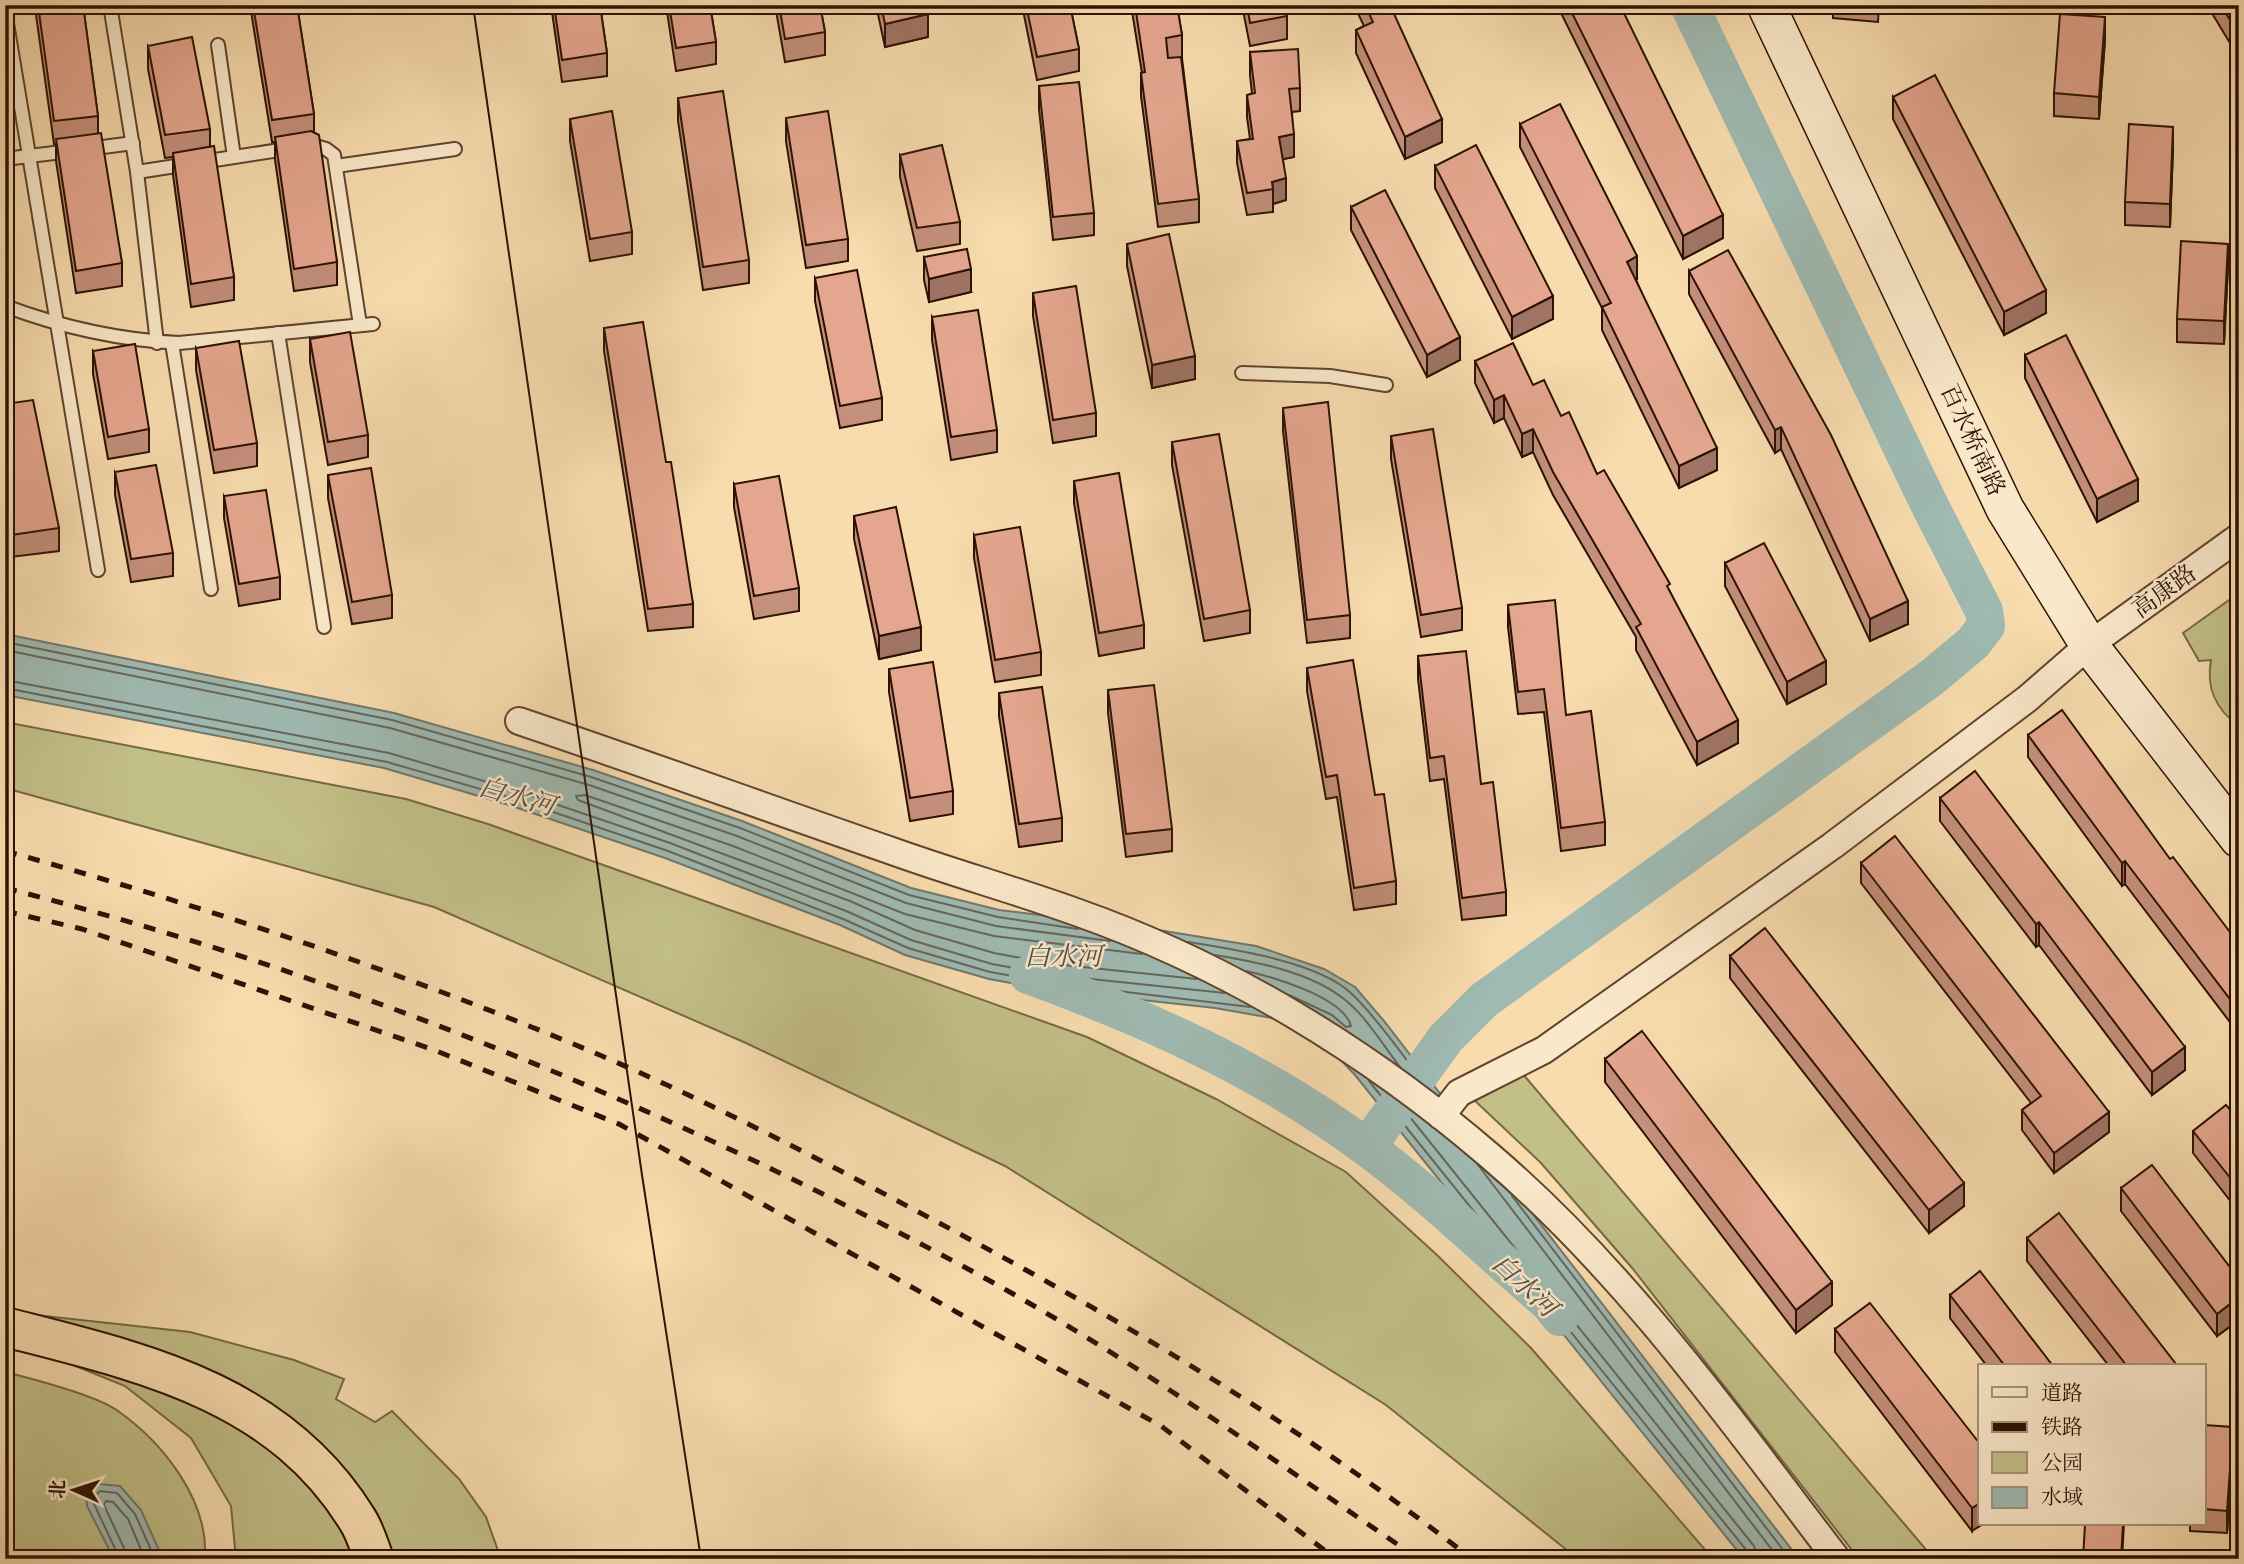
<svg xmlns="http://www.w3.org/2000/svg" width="2244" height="1564" viewBox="0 0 2244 1564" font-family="Vollkorn,'Noto Serif SC',serif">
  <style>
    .green { fill: #c2bf87; stroke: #776846; stroke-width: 2 }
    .water { fill: #9fbab2; stroke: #71776c; stroke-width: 2 }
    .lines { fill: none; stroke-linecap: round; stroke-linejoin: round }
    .shore { stroke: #66665b; stroke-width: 2 }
    .river { stroke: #9fbab2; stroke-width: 38 }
    .lane-casing { stroke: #5f442e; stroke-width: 16 }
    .street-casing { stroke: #5f442e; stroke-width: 30 }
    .secondary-casing { stroke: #2c1204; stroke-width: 40 }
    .highway-casing { stroke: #2c1204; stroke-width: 42 }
    .lane { stroke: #fae8ca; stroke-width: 12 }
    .street { stroke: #fae8ca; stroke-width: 26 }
    .secondary { stroke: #fae8ca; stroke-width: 37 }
    .highway { stroke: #f8dcae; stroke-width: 38 }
    .tram { stroke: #2c1204; stroke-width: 2 }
    .rail { stroke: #2c1204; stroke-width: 5; stroke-dasharray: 12 12; stroke-linecap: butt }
    .wall { fill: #c48f7b; stroke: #2c1204; stroke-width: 2 }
    .shaded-wall { fill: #a07464; stroke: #2c1204; stroke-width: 2 }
    .building { fill: #e4a68f; stroke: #2c1204; stroke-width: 2 }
    .labels { text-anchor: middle; stroke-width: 5; stroke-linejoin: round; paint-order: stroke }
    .street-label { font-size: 24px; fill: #2c1204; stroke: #fae8ca }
    .water-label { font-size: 26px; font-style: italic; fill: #544d41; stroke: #fae8ca }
  </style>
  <rect width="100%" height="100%" fill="#f8dcae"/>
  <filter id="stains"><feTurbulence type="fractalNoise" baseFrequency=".00286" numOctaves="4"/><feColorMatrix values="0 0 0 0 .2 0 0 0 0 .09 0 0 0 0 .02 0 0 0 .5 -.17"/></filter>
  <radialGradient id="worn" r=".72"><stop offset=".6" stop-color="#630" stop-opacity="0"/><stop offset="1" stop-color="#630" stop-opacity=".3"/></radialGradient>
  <g class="green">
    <path d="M2239,593V726C2215,709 2206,688 2211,660L2199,661L2183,633Z"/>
    <path d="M5,722L406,799L488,824L1087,1037L1216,1099L1346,1172L1437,1255L1531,1348L1713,1559H1578L1386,1405L1005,1166L746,1043L434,907L5,788Z"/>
    <path d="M1511,1060L1934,1559H1859L1633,1269L1541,1163L1472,1098Z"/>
    <path d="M17,1313L190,1332L294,1360L344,1379L336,1399L375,1422L392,1411L459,1479L486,1517L501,1559H392L256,1395L176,1356Z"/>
    <path d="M71,1357L225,1415L316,1487L358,1559H236L231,1506L191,1438L125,1386L68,1363Z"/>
    <path d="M5,1372C33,1379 96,1395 118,1411C163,1443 209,1500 205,1559H5Z"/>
  </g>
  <g class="water">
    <path d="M5,634L394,713L593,770L742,821L911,888L999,910L1146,928L1256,946L1324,969L1355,987L1384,1021L1799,1559H1744L1355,1075L1334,1053L1283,1020L1215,1008L1050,990L989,979L905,955L840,925L665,858L509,805L384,768L5,695Z"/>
    <path d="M98,1484L120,1486L141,1510L163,1559H114L87,1506L86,1494Z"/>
  </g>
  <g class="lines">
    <g class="shore">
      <path d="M5,642L392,720L591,777L740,828L909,895L998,917L1078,929"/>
      <path d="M5,650L390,728L589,785L737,836L906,903L996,926L1110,941"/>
      <path d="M5,680L389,753L514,790L670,843L846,911L911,940L992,964L1053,975L1225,993"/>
      <path d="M5,688L387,762L512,798L668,851L843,919L908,948L990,972L1052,983L1250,1007"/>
      <path d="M1188,942C1233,949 1319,962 1352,994C1380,1021 1403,1057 1428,1087"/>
      <path d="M1142,954L994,936L905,914L733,846L585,795L576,796L578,800L850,901L915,930L994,953L1054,964L1197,979"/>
      <path d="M1215,955C1257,962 1310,972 1344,999C1366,1016 1383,1045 1400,1067"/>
      <path d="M1246,971C1273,977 1343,997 1351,1026L1346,1027L1332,1015L1289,995"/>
      <path d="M1369,1081L1747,1551L1749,1559"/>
      <path d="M1397,1101L1754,1546L1758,1559"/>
      <path d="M1478,1165L1779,1559"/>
      <path d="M1512,1196L1790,1559"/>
      <path d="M120,1559L94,1504V1497L100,1491L117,1493L135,1514L155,1559"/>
      <path d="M129,1559L104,1505L106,1501L113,1502L128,1519L145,1559"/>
    </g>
    <g class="river">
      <path d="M1028,975C1147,1018 1264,1071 1366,1147C1429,1193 1488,1251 1548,1302L1560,1317"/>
      <path d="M1367,1147L1446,1038L1484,1000L1931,678L1973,643L1986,626L1984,611L1929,504L1689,5"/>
    </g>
    <g class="lane-casing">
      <g id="lane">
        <path d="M110,5L137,172L157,343"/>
        <path d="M5,11L98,570"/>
        <path d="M218,45L234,157"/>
        <path d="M88,149L133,143"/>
        <path d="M5,159L70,151"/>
        <path d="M336,166L455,149"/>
        <path d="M137,172L312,145L326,149L334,155L360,325"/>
        <path d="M5,306C61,327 119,340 179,343L373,324"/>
        <path d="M278,333L324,627"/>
        <path d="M172,343L211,589"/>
        <path d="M1242,373L1330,376L1386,385"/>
      </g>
    </g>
    <g class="street-casing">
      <g id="street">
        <path d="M519,721C644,763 767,808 892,851C953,873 1015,890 1076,912C1227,965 1369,1052 1490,1156C1625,1271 1730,1419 1837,1559"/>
        <path d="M1441,1116L1459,1093L1544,1050L1832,846L2027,699L2089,645L2239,537"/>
      </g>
    </g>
    <g class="secondary-casing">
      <path id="secondary" d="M1766,5L2005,509L2089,645L2239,839"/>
    </g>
    <g class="highway-casing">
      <path id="highway" d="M5,1327C141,1362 278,1391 357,1519C365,1531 369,1546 374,1559"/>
    </g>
    <use href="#lane" class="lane"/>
    <use href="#street" class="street"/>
    <use href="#secondary" class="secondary"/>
    <use href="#highway" class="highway"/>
    <path class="tram" d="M473,5L642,1175L701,1559"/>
    <g class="rail">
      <path d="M5,851C196,904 384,966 566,1041C701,1096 830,1165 958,1233C1137,1329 1312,1434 1472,1559"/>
      <path d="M5,888C346,975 671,1108 981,1276C1133,1359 1276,1462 1419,1559"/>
      <path d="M5,911L82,929L434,1050L619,1124L1161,1426L1336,1559"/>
    </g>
  </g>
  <g class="wall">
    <path d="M36,5H83L98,116V134L122,263V286L76,293L56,161V144H54L36,15Z"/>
    <path d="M250,5H297L314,114V133L337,262V285L294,291L275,160V142H272Z"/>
    <path d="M551,5H600L607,53V76L562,82Z"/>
    <path d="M666,5H710L716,42V64L676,71Z"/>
    <path d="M775,5H820L825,32V55L785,62Z"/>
    <path d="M876,5H926L928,37L885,47Z"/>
    <path d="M1022,5H1070L1079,49V71L1037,80Z"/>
    <path d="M1131,5H1177L1182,35V58L1199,199V222L1158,227L1141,96V73H1142Z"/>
    <path d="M1242,5H1285L1287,16V39L1250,46Z"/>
    <path d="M1354,5H1390L1442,142L1405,159L1356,53V30L1364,26Z"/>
    <path d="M1557,5H1620L1723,238L1683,259Z"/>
    <path d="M1833,5H1879L1878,22L1833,18Z"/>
    <path d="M2207,5H2239V58Z"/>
    <path d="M2105,40L2099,119L2054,116V93Z"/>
    <path d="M148,46L210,129V147L234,277V300L191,307L173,175V157L165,158L148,69Z"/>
    <path d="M1250,52L1300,88V111L1292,112L1294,157L1283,159L1286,200L1273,204V212L1247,215L1237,163V141L1250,139L1247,117V95L1252,94L1250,75Z"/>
    <path d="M1039,86L1094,213V235L1053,240L1039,109Z"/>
    <path d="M1893,97L2046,313L2004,335L1893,119Z"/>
    <path d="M678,98L749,260V283L703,290L678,121Z"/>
    <path d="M786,118L848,239V261L806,268L786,141Z"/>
    <path d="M570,119L632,232V254L590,261L570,141Z"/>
    <path d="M1520,124L1637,279L1636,280L1717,470L1679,488L1602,330V308L1520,147Z"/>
    <path d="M2173,149L2170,227L2125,225V202Z"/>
    <path d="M900,155L960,222V244L917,251L900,177Z"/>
    <path d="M1435,166L1553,319L1512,339L1435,188Z"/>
    <path d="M5,193L12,237V259L5,260Z"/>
    <path d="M1351,207L1460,360L1427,377L1351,230Z"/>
    <path d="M1127,244L1195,379L1152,388L1127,266Z"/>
    <path d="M924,257L971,292L929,302L924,280Z"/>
    <path d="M2228,266L2224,344L2177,342V319Z"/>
    <path d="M1689,271L1908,624L1870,641L1781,449L1775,453L1689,294Z"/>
    <path d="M815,278L882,398V420L840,428L815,301Z"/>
    <path d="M1033,293L1096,413V436L1053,443L1033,316Z"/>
    <path d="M932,317L997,430V452L951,460L932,340Z"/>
    <path d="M604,328L666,462L693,604V627L648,631L604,351Z"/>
    <path d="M310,339L368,435V457L328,465L310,362Z"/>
    <path d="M196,348L257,443V466L214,473L196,370Z"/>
    <path d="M93,351L149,429V452L108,459L93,374Z"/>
    <path d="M2025,355L2138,501L2097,522L2025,378Z"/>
    <path d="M1475,361L1533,385L1561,416L1670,592L1738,743L1697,765L1636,650V637L1553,495L1533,452L1522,457L1504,418L1494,423L1475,383Z"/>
    <path d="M5,404L59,528V551L11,557L5,526Z"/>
    <path d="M1283,408L1350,615V638L1307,643L1283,431Z"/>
    <path d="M1391,436L1462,608V630L1421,637L1391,459Z"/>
    <path d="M1172,442L1250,610V633L1204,641L1172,465Z"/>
    <path d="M115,472L173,553V576L131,582L115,495Z"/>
    <path d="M328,475L392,595V618L352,624L328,498Z"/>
    <path d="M1074,481L1144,625V648L1099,656L1074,503Z"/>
    <path d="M734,484L799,588V611L754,619L734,507Z"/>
    <path d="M224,496L280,577V599L239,606L224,518Z"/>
    <path d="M854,516L921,650L879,659L854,539Z"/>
    <path d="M974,535L1041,652V675L995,682L974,558Z"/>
    <path d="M1725,563L1826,684L1787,704L1725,586Z"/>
    <path d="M1508,605L1566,715L1605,822V845L1561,851L1544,712L1518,714L1508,627Z"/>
    <path d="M1418,656L1481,784L1506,892V915L1462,920L1444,779L1430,781L1418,679Z"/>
    <path d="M1307,668L1375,795L1396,881V904L1354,910L1337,797L1326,799L1307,691Z"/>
    <path d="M889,669L953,791V814L910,821L889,692Z"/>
    <path d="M1108,690L1172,829V851L1126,857L1108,713Z"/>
    <path d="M999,693L1062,818V841L1019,847L999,716Z"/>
    <path d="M2028,735L2170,859L2239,944V1034L2125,884L2122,886L2028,757Z"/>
    <path d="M1940,798L2185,1070L2152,1095L2039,945L2036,947L1940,821Z"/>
    <path d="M1861,863L2109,1132L2054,1173L2022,1130V1110L2031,1103L1861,883Z"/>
    <path d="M1730,956L1964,1206L1929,1233L1730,978Z"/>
    <path d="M1605,1059L1832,1305L1796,1333L1605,1082Z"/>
    <path d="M2239,1120V1212L2193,1153V1131Z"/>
    <path d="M2121,1188L2239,1279V1320L2217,1336L2121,1211Z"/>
    <path d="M2027,1238L2176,1366H2109L2027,1261Z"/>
    <path d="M1950,1295L2053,1366H1987L1950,1318Z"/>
    <path d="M1835,1329L1980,1444L1972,1531L1835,1352Z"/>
    <path d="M2204,1425L2233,1450L2227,1533L2190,1531V1524H2204Z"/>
  </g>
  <g class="shaded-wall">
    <path d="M928,14V37L885,47V24Z"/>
    <path d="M2105,17V40L2099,119V97Z"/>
    <path d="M1442,119V142L1405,159V137Z"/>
    <path d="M2173,127V149L2170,227V204Z"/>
    <path d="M1294,134V157L1279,160V137Z"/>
    <path d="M1286,178V200L1273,204V189L1272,182Z"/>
    <path d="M1723,215V238L1683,259V236Z"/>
    <path d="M2228,244V266L2224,344V321Z"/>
    <path d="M1637,256V279L1627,284V262Z"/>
    <path d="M971,269V292L929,302V279Z"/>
    <path d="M2046,290V313L2004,335V312Z"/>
    <path d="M1553,296V319L1512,339V317Z"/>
    <path d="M1460,337V360L1427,377V355Z"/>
    <path d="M1195,356V379L1152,388V365Z"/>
    <path d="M1504,395V418L1494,423V400Z"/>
    <path d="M1781,427V449L1775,453V430Z"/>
    <path d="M1533,429V452L1522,457V434Z"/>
    <path d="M1717,448V470L1679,488V466Z"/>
    <path d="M2138,479V501L2097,522V499Z"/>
    <path d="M1908,601V624L1870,641V619Z"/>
    <path d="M921,627V650L879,659V636Z"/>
    <path d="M1826,661V684L1787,704V682Z"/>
    <path d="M1738,720V743L1697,765V742Z"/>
    <path d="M2125,861V884L2122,886V863Z"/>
    <path d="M2039,922V945L2036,947V924Z"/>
    <path d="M2185,1047V1070L2152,1095V1072Z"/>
    <path d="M2109,1112V1132L2054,1173V1153Z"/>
    <path d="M1964,1183V1206L1929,1233V1210Z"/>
    <path d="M1832,1282V1305L1796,1333V1310Z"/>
    <path d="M2239,1297V1320L2217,1336V1314Z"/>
    <path d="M2233,1427V1450L2227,1533V1511Z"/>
    <path d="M1980,1503V1524H1983L1972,1531V1508Z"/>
    <path d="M2124,1524L2122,1559H2121Z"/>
  </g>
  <g class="building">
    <path d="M38,5H83L98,116L54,121Z"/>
    <path d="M253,5H297L314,114L272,120Z"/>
    <path d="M554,5H600L607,53L562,60Z"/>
    <path d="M669,5H710L716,42L676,48Z"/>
    <path d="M779,5H820L825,32L785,39Z"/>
    <path d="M881,5H926L928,14L885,24Z"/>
    <path d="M1026,5H1070L1079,49L1037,57Z"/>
    <path d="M1135,5H1177L1182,35L1166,38L1168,58L1181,57L1199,199L1158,204L1141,73L1145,72Z"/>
    <path d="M1247,5H1285L1287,16L1250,23Z"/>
    <path d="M1365,5H1390L1442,119L1405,137L1356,30L1373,22Z"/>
    <path d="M1568,5H1620L1723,215L1683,236Z"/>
    <path d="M2221,5H2239V35Z"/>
    <path d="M2060,14L2105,17L2099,97L2054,93Z"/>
    <path d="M192,37L210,129L165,135L148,46Z"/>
    <path d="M1298,49L1300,88L1289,89L1294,134L1279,137L1286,178L1272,182L1273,189L1247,193L1237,141L1253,139L1247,95L1255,93L1250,52Z"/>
    <path d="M1935,75L2046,290L2004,312L1893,97Z"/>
    <path d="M1079,82L1094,213L1053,217L1039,86Z"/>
    <path d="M723,91L749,260L703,267L678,98Z"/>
    <path d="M1560,104L1637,256L1627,262L1717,448L1679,466L1602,307L1611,303L1520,124Z"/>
    <path d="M612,111L632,232L590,239L570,119Z"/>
    <path d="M828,111L848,239L806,245L786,118Z"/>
    <path d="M2129,124L2173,127L2170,204L2125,202Z"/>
    <path d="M311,131L319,135L337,262L294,269L275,137Z"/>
    <path d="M101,133L122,263L76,271L56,139Z"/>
    <path d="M942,145L960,222L917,228L900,155Z"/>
    <path d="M1476,145L1553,296L1512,317L1435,166Z"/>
    <path d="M214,146L234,277L191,284L173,153Z"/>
    <path d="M1385,190L1460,337L1427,355L1351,207Z"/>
    <path d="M5,193L12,237L5,238Z"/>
    <path d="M1169,234L1195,356L1152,365L1127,244Z"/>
    <path d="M2181,241L2228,244L2224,321L2177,319Z"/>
    <path d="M967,249L971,269L929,279L924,257Z"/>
    <path d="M1728,250L1831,435L1908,601L1870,619L1781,427L1775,430L1689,271Z"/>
    <path d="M857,270L882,398L840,406L815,278Z"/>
    <path d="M1076,286L1096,413L1053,420L1033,293Z"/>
    <path d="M978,310L997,430L951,437L932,317Z"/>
    <path d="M643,322L666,462H671L693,604L648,609L604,328Z"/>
    <path d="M350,332L368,435L328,442L310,339Z"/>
    <path d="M2066,335L2138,479L2097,499L2025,355Z"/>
    <path d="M239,341L257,443L214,450L196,348Z"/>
    <path d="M1513,343L1533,385L1544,380L1561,416L1569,412L1597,474L1604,470L1670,584L1667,586L1738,720L1697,742L1636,627L1641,624L1553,472L1533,429L1522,434L1504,395L1494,400L1475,361Z"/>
    <path d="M135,344L149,429L108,437L93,351Z"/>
    <path d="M33,400L59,528L11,535L5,504V404Z"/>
    <path d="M1328,402L1350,615L1307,620L1283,408Z"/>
    <path d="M1433,429L1462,608L1421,615L1391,436Z"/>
    <path d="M1219,434L1250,610L1204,619L1172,442Z"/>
    <path d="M156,465L173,553L131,559L115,472Z"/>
    <path d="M371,468L392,595L352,602L328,475Z"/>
    <path d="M1119,473L1144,625L1099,633L1074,481Z"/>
    <path d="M779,476L799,588L754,596L734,484Z"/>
    <path d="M266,490L280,577L239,584L224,496Z"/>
    <path d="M896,507L921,627L879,636L854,516Z"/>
    <path d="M1020,527L1041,652L995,660L974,535Z"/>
    <path d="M1764,543L1826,661L1787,682L1725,563Z"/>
    <path d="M1555,600L1566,715L1591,711L1605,822L1561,828L1544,689L1518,692L1508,605Z"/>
    <path d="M1466,651L1481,784L1493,782L1506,892L1462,898L1444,756L1430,758L1418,656Z"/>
    <path d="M1353,660L1375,795L1384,794L1396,881L1354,888L1337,775L1326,777L1307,668Z"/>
    <path d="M933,662L953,791L910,798L889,669Z"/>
    <path d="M1154,685L1172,829L1126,834L1108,690Z"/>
    <path d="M1042,687L1062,818L1019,824L999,693Z"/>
    <path d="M2062,710L2170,859L2173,857L2239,944V1011L2125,861L2122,863L2028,735Z"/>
    <path d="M1975,771L2185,1047L2152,1072L2039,922L2036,924L1940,798Z"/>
    <path d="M1895,836L2109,1112L2054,1153L2022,1110L2041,1096L1861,863Z"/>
    <path d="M1765,928L1964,1183L1929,1210L1730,956Z"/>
    <path d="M1642,1031L1832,1282L1796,1310L1605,1059Z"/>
    <path d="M2226,1105L2239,1120V1189L2193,1131Z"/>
    <path d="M2152,1165L2239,1279V1297L2217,1314L2121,1188Z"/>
    <path d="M2059,1213L2176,1364L2173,1366H2127L2027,1238Z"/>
    <path d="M1980,1271L2053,1366H2005L1950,1295Z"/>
    <path d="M1870,1303L1980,1444V1503L1972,1508L1835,1329Z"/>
    <path d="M2204,1425L2233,1427L2227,1511L2204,1509Z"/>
    <path d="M2085,1524H2123L2121,1559H2083Z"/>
  </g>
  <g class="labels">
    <g class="street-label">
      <text transform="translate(1973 440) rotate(65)" y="8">百水桥南路</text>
      <text transform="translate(2164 591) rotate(-36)" y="8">高康路</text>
    </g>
    <g class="water-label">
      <text transform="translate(517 796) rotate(16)" y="9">白水河</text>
      <text x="1063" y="965">白水河</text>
      <text transform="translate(1525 1285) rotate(43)" y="9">白水河</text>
    </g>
  </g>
  <rect width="2244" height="1564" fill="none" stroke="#f8dcae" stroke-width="28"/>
  <rect x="7" y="7" width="2230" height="1550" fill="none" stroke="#2c1204" stroke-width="3.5"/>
  <rect x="14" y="14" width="2216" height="1536" fill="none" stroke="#2c1204" stroke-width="2"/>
  <rect x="1978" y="1364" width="228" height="161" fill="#fae8ca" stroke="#a8927b" stroke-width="2"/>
  <rect x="1992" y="1387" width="35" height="10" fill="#fae8ca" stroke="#a8927b" stroke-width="2"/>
  <text x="2041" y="1400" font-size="21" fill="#2c1204">道路</text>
  <rect x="1992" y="1422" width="35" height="10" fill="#2c1204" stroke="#a8927b" stroke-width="2"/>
  <text x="2041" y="1434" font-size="21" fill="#2c1204">铁路</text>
  <rect x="1992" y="1452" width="35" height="21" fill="#c2bf87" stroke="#a8927b" stroke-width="2"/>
  <text x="2041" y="1470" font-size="21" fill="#2c1204">公园</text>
  <rect x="1992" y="1487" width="35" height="21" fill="#9fbab2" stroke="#a8927b" stroke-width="2"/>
  <text x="2041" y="1504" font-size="21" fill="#2c1204">水域</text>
  <g transform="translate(74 1490) rotate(273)" stroke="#fae8ca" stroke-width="5" paint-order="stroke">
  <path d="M0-5L12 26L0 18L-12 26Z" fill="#2c1204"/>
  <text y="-10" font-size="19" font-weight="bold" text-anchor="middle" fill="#2c1204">北</text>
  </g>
  <rect width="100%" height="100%" filter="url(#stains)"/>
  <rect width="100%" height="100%" fill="url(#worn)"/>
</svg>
